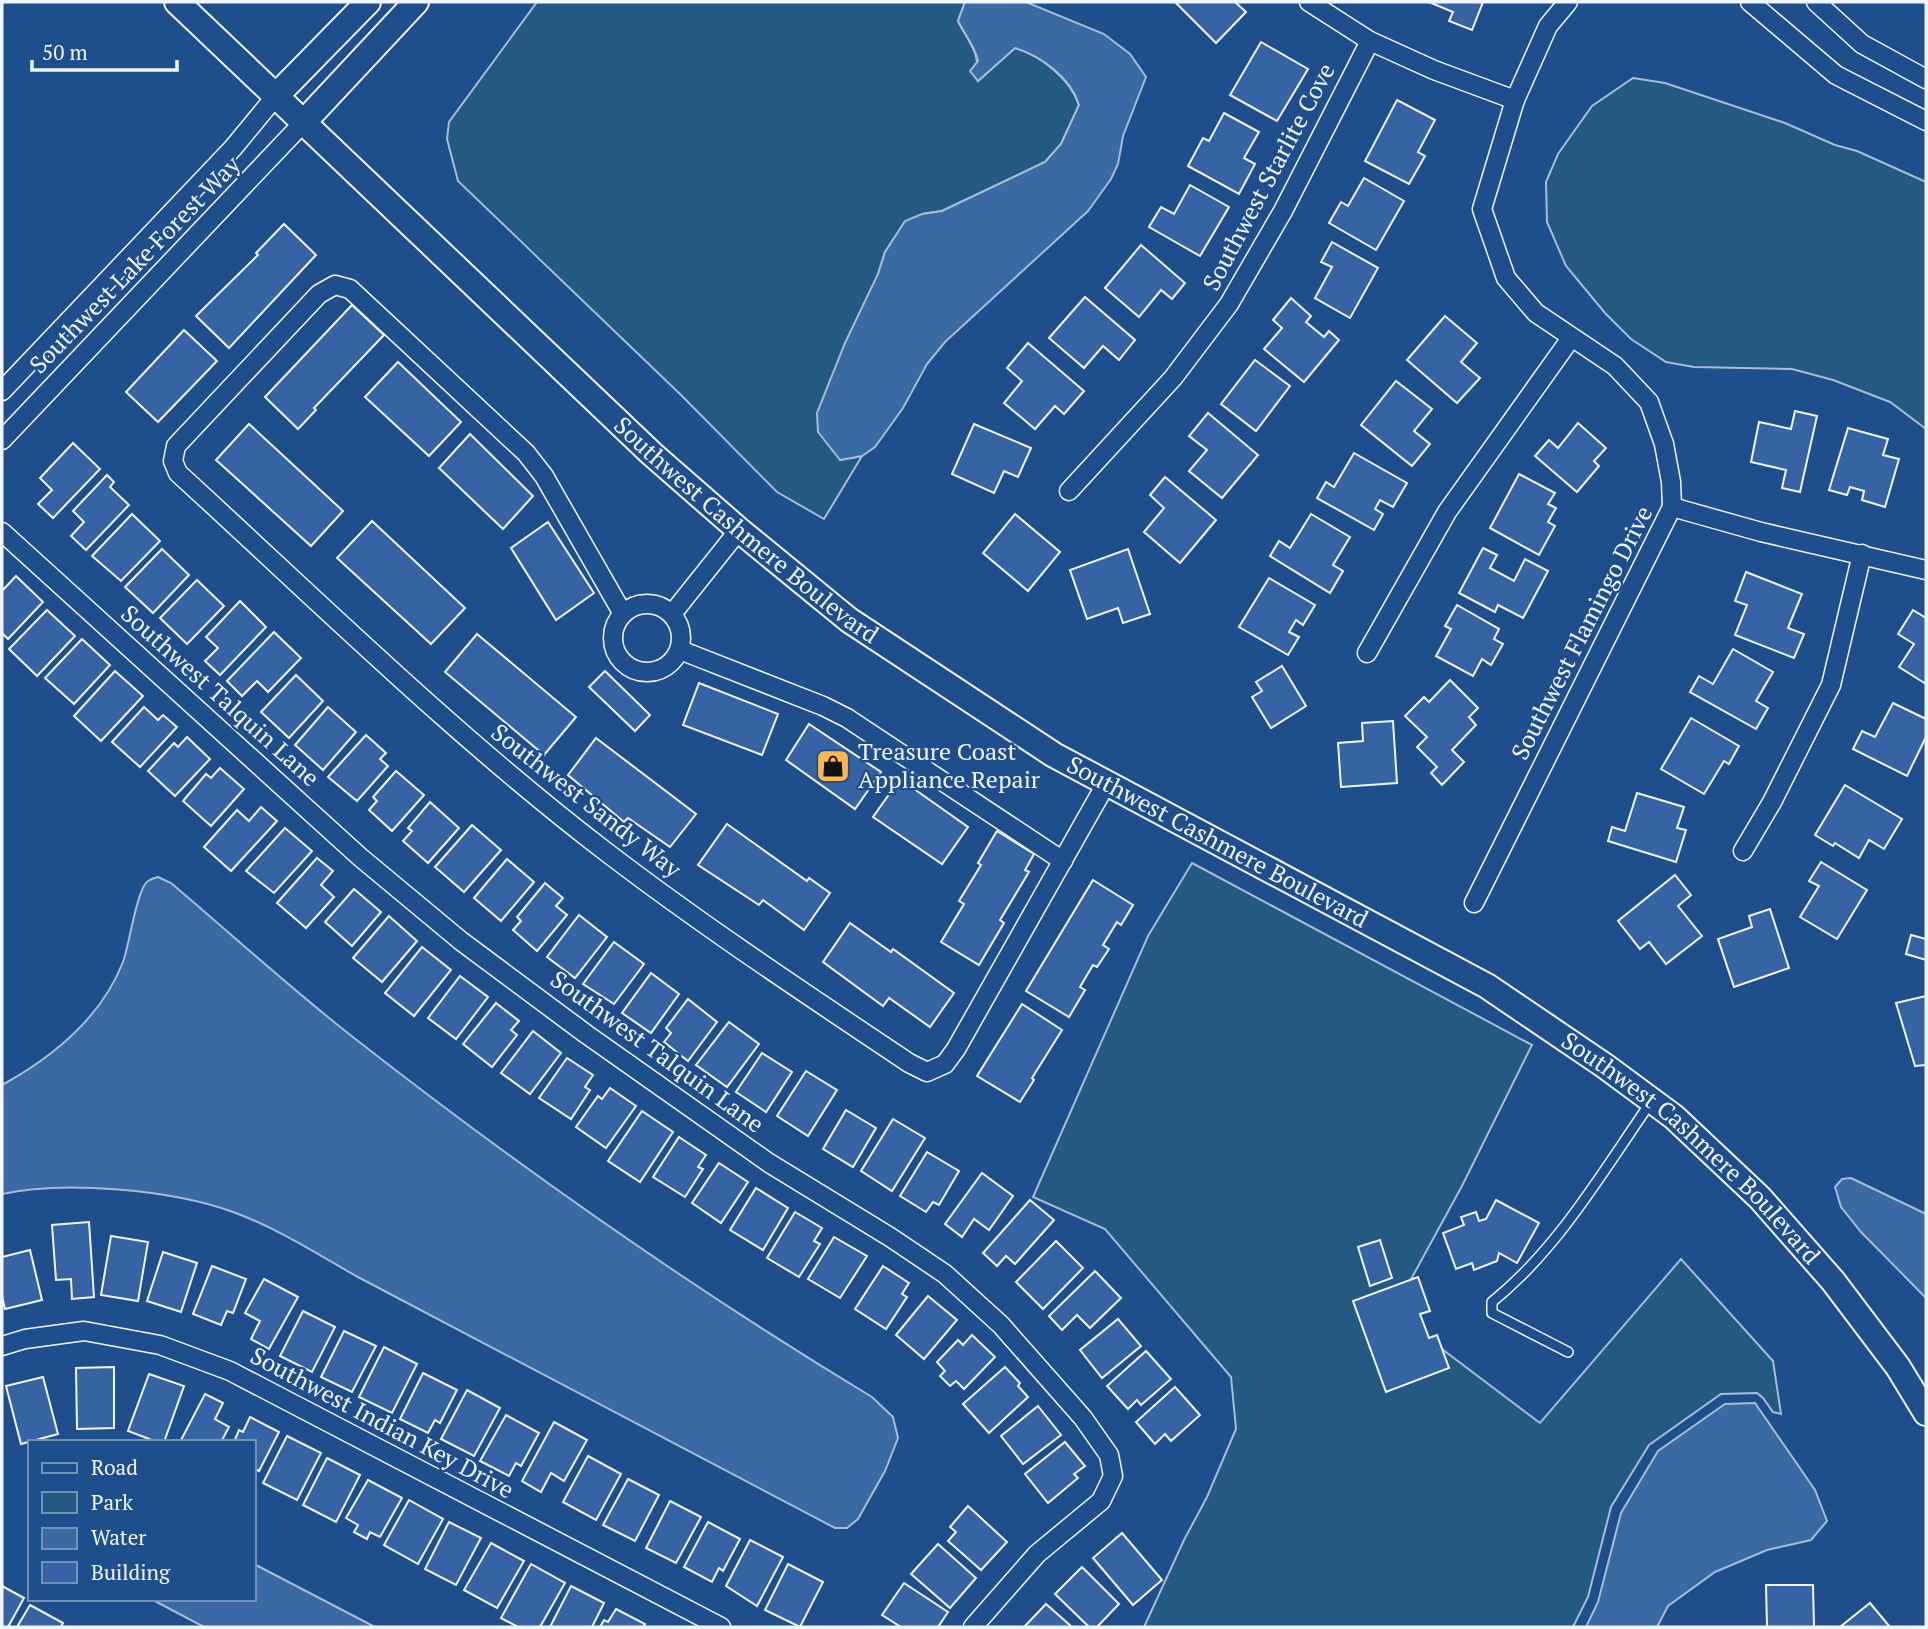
<svg xmlns="http://www.w3.org/2000/svg" width="1928" height="1629" viewBox="0 0 1928 1629" font-family="'PT Serif',serif">
  <style>
    .green { fill: #245a82; stroke: #a8bbd7; stroke-width: 2 }
    .water { fill: #3b69a3; stroke: #a8bbd7; stroke-width: 2 }
    .building { fill: #3563a3; stroke: #f2f6ff; stroke-width: 2 }
    .lines { fill: none; stroke-linecap: round; stroke-linejoin: round }
    .lane-casing { stroke: #f2f6ff; stroke-width: 12 }
    .street-casing { stroke: #f2f6ff; stroke-width: 21 }
    .secondary-casing { stroke: #f2f6ff; stroke-width: 28 }
    .lane { stroke: #1f4e8c; stroke-width: 9 }
    .street { stroke: #1f4e8c; stroke-width: 18 }
    .secondary { stroke: #1f4e8c; stroke-width: 24 }
    .labels { text-anchor: middle; stroke-width: 5; stroke-linejoin: round; paint-order: stroke }
    .street-label { font-size: 24px; fill: #f2f6ff; stroke: #1f4e8c }
    .poi-label { font-size: 24px; fill: #f2f6ff; stroke: #1f4e8c; text-anchor: start }
  </style>
  <rect width="100%" height="100%" fill="#1f4e8c"/>
  <g class="green">
    <path d="M537,2H965L958,21C972,49 978,47 978,81L1015,48C1041,56 1070,78 1079,105L1061,144L1045,162L942,211L922,214L885,252L878,274L840,460L862,456L824,519L777,492L681,395L458,181L447,139L449,122Z"/>
    <path d="M1633,78L1665,83L1785,123L1835,145L1857,151L1926,182V429L1890,402L1833,380L1792,369L1694,367L1666,362L1631,339L1605,313L1566,266L1547,222L1546,182L1558,154L1592,106Z"/>
    <path d="M1192,863L1532,1045L1462,1186L1393,1312L1540,1423L1681,1259L1773,1361L1781,1414L1773,1412L1763,1398L1757,1393L1721,1394L1649,1445L1611,1507L1588,1597L1573,1627H1144L1184,1540L1207,1497L1236,1429L1231,1377L1105,1229L1033,1197L1148,936Z"/>
  </g>
  <g class="water">
    <path d="M965,2H1026L1104,34L1130,54L1146,77L1123,136L1118,164L1111,179L1088,211L945,342L927,364L903,408L875,447L862,456L840,460L818,432L817,413L845,343L878,274L885,252L905,221L922,214L942,211L1045,162L1061,144L1079,105C1071,78 1041,56 1015,48L978,81L970,71L978,61C975,46 965,35 958,21Z"/>
    <path d="M158,877L171,883C230,933 288,986 349,1034C516,1165 690,1287 872,1397L893,1417L898,1438L885,1471L858,1519L847,1528H835L356,1276C316,1253 277,1228 233,1212C173,1190 64,1180 2,1194V1085C53,1057 101,1018 123,962C129,946 137,888 148,881C151,879 154,878 158,877Z"/>
    <path d="M1851,1178L1926,1214V1298L1861,1232L1841,1207L1835,1187L1842,1179Z"/>
    <path d="M1755,1403L1815,1490L1827,1521L1811,1540L1767,1550L1715,1572L1668,1606L1657,1627H1586L1598,1602L1621,1513L1658,1451L1725,1404Z"/>
    <path d="M254,1564L375,1627H204L151,1599H254Z"/>
  </g>
  <g class="building">
    <path d="M1175,2H1235L1246,12L1216,43Z"/>
    <path d="M1429,2H1483L1472,30L1449,21L1453,12Z"/>
    <path d="M1261,42L1308,69L1277,121L1230,95Z"/>
    <path d="M1397,100L1435,120L1418,152L1425,156L1409,184L1365,161Z"/>
    <path d="M1224,113L1259,132L1244,158L1255,164L1239,194L1188,166L1203,138L1209,141Z"/>
    <path d="M1364,178L1404,201L1376,250L1329,223L1341,202L1348,206Z"/>
    <path d="M1190,185L1229,207L1200,256L1149,227L1161,207L1174,214Z"/>
    <path d="M284,224L316,255L229,348L196,316L258,255L256,253Z"/>
    <path d="M1332,242L1378,268L1350,318L1315,298L1332,267L1321,262Z"/>
    <path d="M1141,245L1185,283L1172,299L1161,290L1139,317L1105,288Z"/>
    <path d="M1085,297L1135,340L1119,360L1103,346L1084,368L1049,338Z"/>
    <path d="M1291,298L1311,316L1306,322L1324,337L1329,331L1339,340L1304,382L1264,349L1282,328L1273,320Z"/>
    <path d="M352,305L384,335L314,408L316,410L298,429L265,397Z"/>
    <path d="M1445,316L1477,343L1461,362L1480,378L1457,403L1407,360Z"/>
    <path d="M184,330L217,361L158,422L126,392Z"/>
    <path d="M1028,343L1084,391L1064,414L1055,406L1035,429L1004,403L1022,381L1007,368Z"/>
    <path d="M1255,360L1290,386L1256,431L1221,404Z"/>
    <path d="M398,362L461,422L429,456L365,397Z"/>
    <path d="M1396,381L1432,409L1414,431L1430,444L1412,466L1361,425Z"/>
    <path d="M1795,411L1817,416L1800,492L1782,488L1786,470L1751,462L1759,422L1791,429Z"/>
    <path d="M1208,413L1258,455L1222,498L1189,471L1207,450L1189,436Z"/>
    <path d="M1578,423L1606,448L1594,461L1599,466L1577,492L1535,456L1549,440L1558,448Z"/>
    <path d="M249,424L343,511L311,546L216,460Z"/>
    <path d="M974,424L1031,448L1018,477L1004,471L994,493L952,474Z"/>
    <path d="M1848,428L1888,439L1883,455L1899,459L1885,507L1862,500L1864,491L1850,487L1847,495L1829,490Z"/>
    <path d="M470,434L533,496L503,529L439,468Z"/>
    <path d="M73,443L100,469L53,518L38,504L52,490L40,478Z"/>
    <path d="M1354,453L1407,483L1393,507L1380,500L1375,509L1383,514L1374,530L1317,498L1326,482L1334,487Z"/>
    <path d="M1519,474L1555,493L1548,504L1556,508L1548,522L1555,526L1539,555L1490,528Z"/>
    <path d="M107,475L114,482L110,487L129,505L86,550L71,536L84,522L73,511Z"/>
    <path d="M1165,477L1216,520L1180,563L1144,532L1164,508L1150,495Z"/>
    <path d="M132,514L160,541L121,581L92,556Z"/>
    <path d="M1015,514L1060,552L1028,591L983,553Z"/>
    <path d="M1311,514L1350,537L1333,565L1343,571L1330,593L1270,556L1279,541L1290,548Z"/>
    <path d="M372,521L465,608L431,644L337,558Z"/>
    <path d="M548,522L594,593L556,620L511,548Z"/>
    <path d="M1483,548L1497,555L1490,568L1514,581L1525,559L1548,571L1523,618L1498,605L1495,612L1459,593Z"/>
    <path d="M162,549L189,575L153,613L125,587Z"/>
    <path d="M1128,549L1150,614L1123,623L1118,608L1087,619L1070,570Z"/>
    <path d="M1746,572L1802,594L1788,628L1804,634L1794,658L1735,635L1747,605L1735,601Z"/>
    <path d="M16,576L43,602L8,639L2,633V591Z"/>
    <path d="M1269,578L1315,605L1303,625L1296,620L1289,632L1299,637L1288,655L1239,627Z"/>
    <path d="M197,580L224,606L187,644L160,618Z"/>
    <path d="M240,601L266,627L220,675L205,661L218,648L206,637Z"/>
    <path d="M1457,605L1499,629L1494,639L1503,644L1491,665L1482,659L1473,676L1436,656L1451,629L1445,626Z"/>
    <path d="M47,610L75,636L37,676L9,649Z"/>
    <path d="M1913,610L1926,618V684L1899,667L1914,644L1898,634Z"/>
    <path d="M274,632L301,658L268,692L257,681L242,696L227,681Z"/>
    <path d="M477,634L576,717L544,755L445,672Z"/>
    <path d="M82,639L110,665L74,704L45,678Z"/>
    <path d="M1733,649L1773,672L1756,701L1768,708L1756,729L1690,692L1699,676L1713,684Z"/>
    <path d="M1282,666L1306,706L1271,728L1252,697L1262,691L1256,682Z"/>
    <path d="M115,671L143,696L101,741L74,716Z"/>
    <path d="M605,671L650,715L635,731L589,687Z"/>
    <path d="M296,675L323,701L289,738L261,712Z"/>
    <path d="M1450,680L1478,708L1469,717L1476,725L1452,750L1464,762L1442,785L1431,773L1437,767L1417,747L1427,737L1405,716L1424,697L1429,702Z"/>
    <path d="M699,683L778,714L762,755L683,725Z"/>
    <path d="M1893,703L1926,719V737L1907,776L1853,749L1862,731L1875,737Z"/>
    <path d="M144,707L158,720L163,715L177,727L140,767L112,742Z"/>
    <path d="M328,707L356,732L323,770L295,745Z"/>
    <path d="M1691,718L1739,746L1729,764L1724,761L1704,794L1661,769Z"/>
    <path d="M1393,721L1397,783L1341,787L1338,743L1363,741L1362,723Z"/>
    <path d="M809,724L881,772L855,809L786,760Z"/>
    <path d="M366,735L386,753L380,759L388,766L357,801L328,777Z"/>
    <path d="M187,737L210,759L175,796L148,771L174,743L178,747Z"/>
    <path d="M596,738L696,814L670,847L628,818L624,822L568,775Z"/>
    <path d="M220,768L244,789L211,826L183,801L206,774L211,778Z"/>
    <path d="M396,771L424,795L392,831L369,810L377,801L373,797Z"/>
    <path d="M900,779L968,827L942,864L873,817Z"/>
    <path d="M1845,785L1902,819L1884,849L1869,840L1859,858L1835,843L1833,846L1815,835Z"/>
    <path d="M1637,793L1684,807L1677,828L1686,830L1676,862L1608,841L1612,827L1625,831Z"/>
    <path d="M430,802L459,828L428,863L403,841L412,831L408,828Z"/>
    <path d="M261,807L277,821L231,871L204,847L237,810L249,821Z"/>
    <path d="M727,824L807,881L809,878L830,893L804,930L763,900L759,905L698,865Z"/>
    <path d="M472,825L501,850L464,892L435,867Z"/>
    <path d="M285,828L312,851L274,893L246,871Z"/>
    <path d="M997,831L1034,854L1025,870L1029,872L1000,920L1004,923L979,965L941,942L964,904L959,901L981,865L978,863Z"/>
    <path d="M317,858L333,871L321,885L334,897L306,928L277,903Z"/>
    <path d="M507,859L534,882L501,921L474,898Z"/>
    <path d="M1821,862L1867,890L1837,939L1800,917L1819,886L1809,881Z"/>
    <path d="M1675,875L1691,895L1678,906L1702,936L1666,964L1649,942L1640,949L1618,921Z"/>
    <path d="M1093,880L1133,905L1121,925L1117,922L1103,945L1109,949L1097,967L1093,965L1080,987L1085,990L1069,1017L1026,991Z"/>
    <path d="M545,883L563,898L556,906L567,915L537,951L513,930L521,921L517,917Z"/>
    <path d="M354,889L381,912L352,946L325,922Z"/>
    <path d="M1770,909L1789,968L1734,987L1718,939L1752,927L1749,916Z"/>
    <path d="M579,915L607,937L575,978L547,957Z"/>
    <path d="M389,916L417,941L382,982L353,958Z"/>
    <path d="M850,923L891,952L893,949L954,993L930,1027L889,998L883,1006L823,962Z"/>
    <path d="M1911,935L1926,939V960L1906,954Z"/>
    <path d="M614,942L644,964L614,1004L583,984Z"/>
    <path d="M422,947L451,970L414,1016L385,993Z"/>
    <path d="M651,973L679,994L651,1033L622,1013Z"/>
    <path d="M460,976L488,997L456,1039L428,1018Z"/>
    <path d="M1926,996V1065L1915,1066L1896,1003Z"/>
    <path d="M688,999L717,1022L688,1061L664,1042L671,1033L666,1028Z"/>
    <path d="M496,1003L519,1021L511,1030L517,1035L492,1067L463,1044Z"/>
    <path d="M1022,1004L1062,1030L1032,1078L1034,1080L1020,1102L977,1076Z"/>
    <path d="M729,1022L759,1044L727,1087L696,1065Z"/>
    <path d="M533,1031L561,1053L530,1094L501,1073Z"/>
    <path d="M762,1053L792,1072L766,1112L736,1092Z"/>
    <path d="M567,1058L593,1075L585,1087L590,1090L571,1119L539,1098Z"/>
    <path d="M806,1071L837,1090L808,1136L777,1116Z"/>
    <path d="M610,1088L636,1106L606,1148L576,1127L598,1096L602,1099Z"/>
    <path d="M846,1110L876,1128L853,1167L823,1149Z"/>
    <path d="M642,1111L673,1132L640,1182L608,1161Z"/>
    <path d="M893,1119L925,1138L892,1191L861,1171Z"/>
    <path d="M679,1137L706,1155L698,1167L703,1169L685,1197L653,1177Z"/>
    <path d="M927,1152L959,1171L939,1205L933,1202L926,1212L900,1196Z"/>
    <path d="M719,1163L748,1182L721,1223L692,1203Z"/>
    <path d="M982,1173L1013,1196L989,1230L974,1219L962,1237L945,1224Z"/>
    <path d="M756,1188L788,1208L763,1250L730,1230Z"/>
    <path d="M1030,1200L1054,1220L1015,1264L1006,1256L997,1266L983,1253Z"/>
    <path d="M1496,1200L1539,1223L1517,1263L1499,1253L1497,1261L1474,1270L1472,1263L1456,1269L1443,1233L1464,1225L1461,1217L1476,1212L1479,1221L1486,1219Z"/>
    <path d="M795,1212L822,1228L814,1241L820,1244L799,1277L767,1258Z"/>
    <path d="M89,1222L94,1297L72,1299L71,1279L56,1280L52,1225Z"/>
    <path d="M111,1236L148,1242L138,1301L101,1295Z"/>
    <path d="M834,1237L867,1256L840,1298L808,1279Z"/>
    <path d="M1380,1240L1392,1278L1370,1286L1358,1247Z"/>
    <path d="M1056,1241L1083,1268L1043,1309L1016,1282Z"/>
    <path d="M30,1250L42,1300L5,1309L2,1296V1257Z"/>
    <path d="M163,1252L197,1263L181,1312L147,1301Z"/>
    <path d="M212,1266L246,1279L233,1313L227,1311L221,1325L193,1314Z"/>
    <path d="M883,1266L909,1283L902,1294L907,1297L886,1329L855,1309Z"/>
    <path d="M1095,1271L1121,1298L1090,1328L1077,1315L1062,1330L1049,1316Z"/>
    <path d="M1418,1277L1430,1311L1420,1314L1429,1338L1437,1335L1449,1368L1386,1392L1353,1301Z"/>
    <path d="M264,1279L298,1297L269,1349L251,1339L260,1321L245,1313Z"/>
    <path d="M928,1296L957,1320L924,1359L896,1335Z"/>
    <path d="M303,1311L335,1327L312,1372L280,1356Z"/>
    <path d="M1118,1319L1141,1346L1102,1378L1080,1350Z"/>
    <path d="M344,1331L376,1346L352,1392L321,1377Z"/>
    <path d="M972,1335L995,1357L964,1389L956,1381L950,1386L940,1376L945,1371L937,1362L958,1340L963,1345Z"/>
    <path d="M384,1347L417,1364L392,1413L359,1397Z"/>
    <path d="M1146,1351L1171,1379L1141,1405L1137,1400L1128,1409L1107,1386Z"/>
    <path d="M114,1367V1428L77,1429L76,1368Z"/>
    <path d="M1005,1367L1020,1383L1018,1386L1028,1397L989,1433L963,1404Z"/>
    <path d="M423,1373L457,1390L440,1423L435,1420L428,1433L400,1419Z"/>
    <path d="M149,1374L184,1386L164,1442H157L128,1431Z"/>
    <path d="M43,1377L58,1434L21,1444L6,1386Z"/>
    <path d="M1175,1387L1200,1415L1171,1441L1165,1434L1155,1444L1136,1422Z"/>
    <path d="M467,1390L500,1408L474,1456L441,1439Z"/>
    <path d="M205,1394L223,1403L215,1419L229,1427L221,1442H180Z"/>
    <path d="M1038,1406L1061,1435L1023,1464L1001,1436Z"/>
    <path d="M506,1415L539,1433L521,1466L516,1463L509,1476L480,1461Z"/>
    <path d="M250,1417L279,1432L259,1471L254,1468V1442H234L239,1430L243,1432Z"/>
    <path d="M554,1422L587,1440L564,1481L551,1473L541,1492L522,1481Z"/>
    <path d="M287,1436L321,1453L297,1500L263,1483Z"/>
    <path d="M1065,1442L1085,1466L1074,1474L1078,1478L1048,1503L1025,1474Z"/>
    <path d="M588,1456L621,1474L596,1520L563,1502Z"/>
    <path d="M327,1458L360,1475L336,1522L303,1505Z"/>
    <path d="M628,1479L659,1495L635,1541L603,1525Z"/>
    <path d="M368,1480L402,1498L380,1537L370,1532L367,1539L354,1532L358,1525L346,1518Z"/>
    <path d="M409,1500L443,1519L418,1564L384,1545Z"/>
    <path d="M670,1501L701,1517L676,1563L646,1548Z"/>
    <path d="M968,1506L1007,1542L981,1570L948,1541L956,1532L950,1527Z"/>
    <path d="M449,1522L481,1538L456,1585L425,1569Z"/>
    <path d="M708,1522L740,1539L723,1571L719,1568L712,1582L684,1567Z"/>
    <path d="M1122,1533L1162,1580L1133,1605L1093,1558Z"/>
    <path d="M750,1540L783,1557L757,1606L726,1586Z"/>
    <path d="M491,1543L524,1561L497,1608L464,1590Z"/>
    <path d="M938,1544L976,1578L950,1608L911,1574Z"/>
    <path d="M531,1564L565,1583L540,1627H518L501,1618Z"/>
    <path d="M788,1564L823,1582L800,1627L765,1610Z"/>
    <path d="M1082,1567L1119,1604L1097,1627H1089L1055,1594Z"/>
    <path d="M904,1583L948,1612L938,1627H901L882,1615Z"/>
    <path d="M1766,1585H1813L1814,1627H1767Z"/>
    <path d="M2,1586L24,1598L8,1627H2Z"/>
    <path d="M571,1586L604,1603L592,1627H550Z"/>
    <path d="M1870,1603L1890,1627H1840Z"/>
    <path d="M1046,1604L1072,1627H1024Z"/>
    <path d="M30,1605L63,1623L61,1627H17Z"/>
    <path d="M616,1609L645,1624L643,1627H600L604,1620L608,1622Z"/>
  </g>
  <g class="lines">
    <g class="lane-casing">
      <path id="lane" d="M1568,1352L1492,1313V1302C1558,1249 1603,1171 1651,1102"/>
    </g>
    <g class="street-casing">
      <g id="street">
        <path d="M1309,2L1370,41L1434,70L1515,100"/>
        <path d="M1750,2L1836,75L1926,121"/>
        <path d="M1816,2L1862,44L1926,79"/>
        <path d="M2,391L233,148L275,97"/>
        <path d="M2,440L303,123"/>
        <path d="M1069,491L1173,378L1229,304L1283,211L1370,41"/>
        <path d="M1672,507L1761,532L1926,570"/>
        <path d="M2,532L360,857L461,941L586,1034L769,1163L890,1237L945,1274L1001,1325L1083,1418L1109,1455L1113,1476L1101,1501L1037,1554L973,1627"/>
        <circle cx="647" cy="638" r="34"/>
        <path d="M623,614L544,476L526,453L350,289L335,285L319,294L176,446L173,461L178,473C318,601 455,736 605,851C703,926 806,994 909,1063L927,1072L945,1064L956,1049L1106,784"/>
        <path d="M672,614L739,530"/>
        <path d="M680,650L823,706L847,718L1063,861"/>
        <path d="M1367,653L1447,512L1571,338"/>
        <path d="M1743,851L1772,802L1831,685L1862,554"/>
        <path d="M1474,903L1672,507L1671,482L1664,444L1649,402L1615,366L1536,313L1506,278L1482,209L1515,100L1548,26L1568,2"/>
        <path d="M2,1346L25,1339L84,1331L160,1345L230,1371L721,1627"/>
      </g>
    </g>
    <g class="secondary-casing">
      <g id="secondary">
        <path id="s1" d="M177,2L652,454L739,530L849,620L1054,755L1487,986L1605,1066L1674,1117L1760,1198L1833,1281L1898,1367L1926,1413"/>
        <path d="M275,97L368,2"/>
        <path d="M303,123L416,2"/>
      </g>
    </g>
    <use href="#lane" class="lane"/>
    <use href="#street" class="street"/>
    <use href="#secondary" class="secondary"/>
  </g>
  <defs>
    <g id="shop-square" transform="scale(1.75)"><rect x="-9" y="-9" width="18" height="18" rx="4" fill="#ffb74d" stroke="#1f4e8c"/><path d="M-5-2.5h2.3a2.7 3.5 0 0 1 5.4 0H5L5.5 6h-11ZM-1.5-2.5h3a1.5 2.3 0 0 0-3 0Z" fill="#111"/></g>
  </defs>
  <g fill-rule="evenodd">
    <use href="#shop-square" x="833" y="766"/>
  </g>
  <g class="labels">
    <g class="street-label">
      <text transform="translate(1269 177) rotate(-62)" y="8">Southwest Starlite Cove</text>
      <text transform="translate(135 265) rotate(-46)" y="8">Southwest Lake Forest Way</text>
      <text dy="8" stroke="none"><textPath href="#s1" startOffset="777">Southwest Cashmere Boulevard</textPath></text>
      <text transform="translate(1582 633) rotate(-63)" y="8">Southwest Flamingo Drive</text>
      <text transform="translate(220 696) rotate(42)" y="8">Southwest Talquin Lane</text>
      <text transform="translate(586 801) rotate(38)" y="8">Southwest Sandy Way</text>
      <text dy="8" stroke="none"><textPath href="#s1" startOffset="1344">Southwest Cashmere Boulevard</textPath></text>
      <text transform="translate(657 1052) rotate(36)" y="8">Southwest Talquin Lane</text>
      <text dy="8" stroke="none"><textPath href="#s1" startOffset="1911">Southwest Cashmere Boulevard</textPath></text>
      <text transform="translate(382 1423) rotate(28)" y="8">Southwest Indian Key Drive</text>
    </g>
    <g class="poi-label">
      <text x="858" y="760">Treasure Coast<tspan x="858" dy="28">Appliance Repair</tspan></text>
    </g>
  </g>
  <rect width="1928" height="1629" fill="none" stroke="#f2f6ff" stroke-width="7"/>
  <rect x="28" y="1440" width="228" height="161" fill="#1f4e8c" stroke="#7391ba" stroke-width="2"/>
  <rect x="42" y="1463" width="35" height="10" fill="#1f4e8c" stroke="#7391ba" stroke-width="2"/>
  <text x="91" y="1475" font-size="21" fill="#f2f6ff">Road</text>
  <rect x="42" y="1492" width="35" height="21" fill="#245a82" stroke="#7391ba" stroke-width="2"/>
  <text x="91" y="1510" font-size="21" fill="#f2f6ff">Park</text>
  <rect x="42" y="1528" width="35" height="21" fill="#3b69a3" stroke="#7391ba" stroke-width="2"/>
  <text x="91" y="1545" font-size="21" fill="#f2f6ff">Water</text>
  <rect x="42" y="1562" width="35" height="21" fill="#3563a3" stroke="#7391ba" stroke-width="2"/>
  <text x="91" y="1580" font-size="21" fill="#f2f6ff">Building</text>
  <path d="M32 60v10h145v-10" fill="none" stroke="#f2f6ff" stroke-width="3.5"/>
  <text x="42" y="60" font-size="21" fill="#f2f6ff" stroke="#1f4e8c" stroke-width="5" paint-order="stroke">50 m</text>
</svg>
